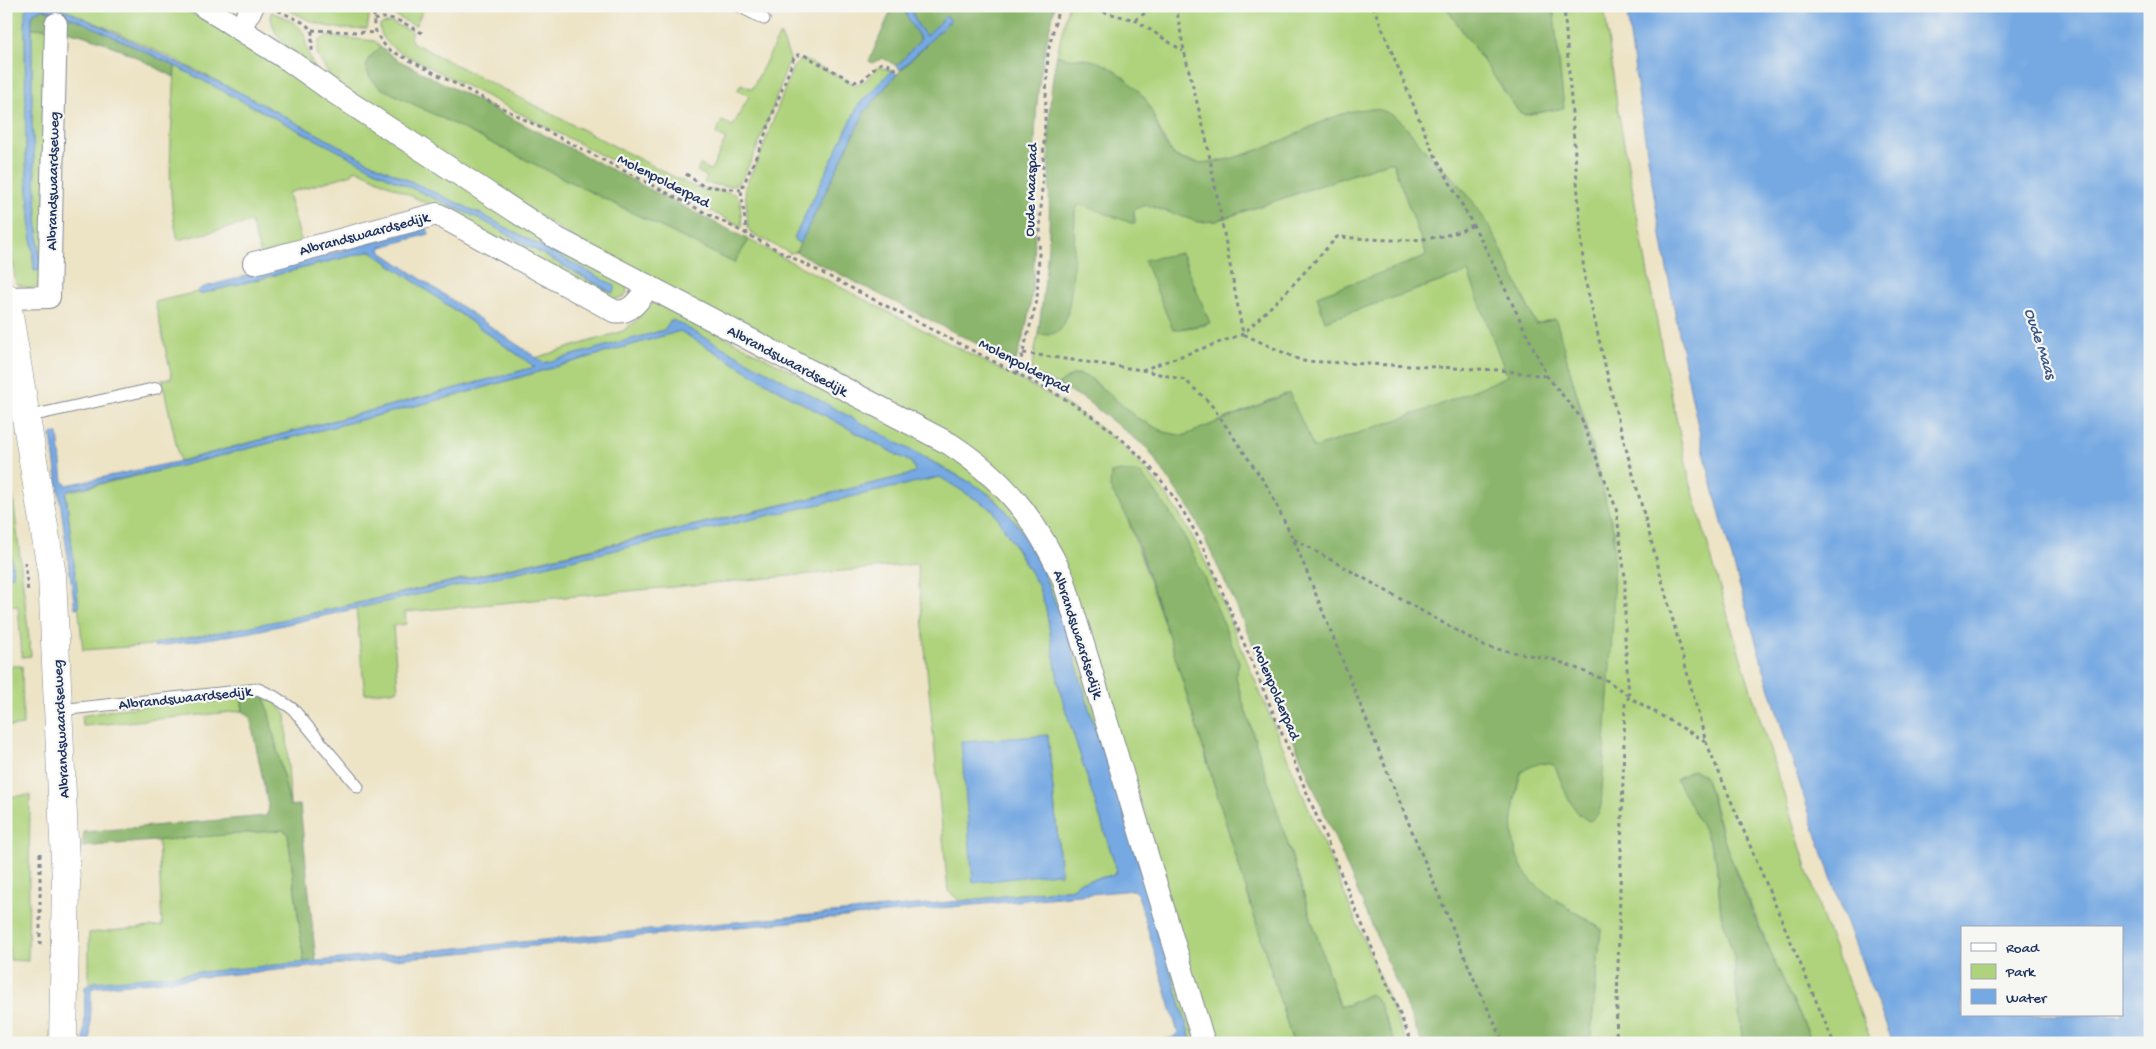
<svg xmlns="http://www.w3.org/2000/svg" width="2156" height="1049" viewBox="0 0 2156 1049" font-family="'Gochi Hand',sans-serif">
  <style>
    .green { fill: #afd37c; stroke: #65816d; fill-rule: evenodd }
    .forest { fill: #8bb56c; stroke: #537265 }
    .water { fill: #76a9e2; stroke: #486ca0; fill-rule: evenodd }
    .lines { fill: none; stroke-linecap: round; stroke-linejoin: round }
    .lane-casing { stroke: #848992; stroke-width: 13 }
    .street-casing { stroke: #848992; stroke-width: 24 }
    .secondary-casing { stroke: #848992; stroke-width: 29 }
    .path { stroke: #848992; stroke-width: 3; stroke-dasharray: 4 4; stroke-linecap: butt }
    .lane { stroke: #fff; stroke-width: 11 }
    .street { stroke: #fff; stroke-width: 22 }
    .secondary { stroke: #fff; stroke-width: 28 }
    .labels { text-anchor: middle; stroke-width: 4.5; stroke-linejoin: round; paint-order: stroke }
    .street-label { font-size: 15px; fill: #1b2f5e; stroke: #f6f6f2 }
    .water-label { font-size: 16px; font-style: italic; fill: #365486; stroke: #f6f6f2 }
  </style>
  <rect width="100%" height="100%" fill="#f6f6f2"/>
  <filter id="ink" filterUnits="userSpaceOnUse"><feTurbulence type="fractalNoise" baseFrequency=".02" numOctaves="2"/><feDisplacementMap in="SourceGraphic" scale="10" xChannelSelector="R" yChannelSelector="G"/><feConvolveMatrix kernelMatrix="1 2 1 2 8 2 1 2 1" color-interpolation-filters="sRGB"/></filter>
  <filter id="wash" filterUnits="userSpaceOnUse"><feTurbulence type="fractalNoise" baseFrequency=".0096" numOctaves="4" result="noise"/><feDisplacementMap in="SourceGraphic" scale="20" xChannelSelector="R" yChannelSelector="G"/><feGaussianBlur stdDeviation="1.12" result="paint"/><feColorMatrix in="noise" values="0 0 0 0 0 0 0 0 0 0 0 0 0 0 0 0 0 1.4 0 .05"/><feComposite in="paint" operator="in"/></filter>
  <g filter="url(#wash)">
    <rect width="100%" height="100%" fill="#ede3c5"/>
    <g class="green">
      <path d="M6,6H28L25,34L26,162L34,271L40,270L32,119V28H49L44,284L31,289L16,284L6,214Z"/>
      <path d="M55,6H178L236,37L626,285L627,293L624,297L612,300L459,219L356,169L352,174L288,193L302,244L261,255L251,222L178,240C164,184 173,123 175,66L394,180L480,219L612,293L610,283L481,214L367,161L247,96L174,59L112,30Z"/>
      <path d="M282,6H371L367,29H364C327,30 313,24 282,6Z"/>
      <path d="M399,6H425L415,26L394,15Z"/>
      <path d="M1068,6H1445L1518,111L1525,115L1563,108L1553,6H1604L1617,105L1664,361L1689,478L1729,620L1824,922L1872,1043H1813L1778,969L1727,849L1707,781L1693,770L1676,779L1706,834L1716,860L1721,914L1735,960V980L1743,1043H1590L1601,929C1580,914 1554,901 1535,884C1504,855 1511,808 1521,772C1531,766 1543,759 1555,766L1579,816L1607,699L1614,532L1583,413L1554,319L1536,324L1495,238L1478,209L1458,182L1428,154L1391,114L1319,123L1276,144L1231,159L1202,163L1184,160L1174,155L1167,145L1144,97L1083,58L1066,59L1057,55Z"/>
      <path d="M271,12C321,30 295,39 317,71C298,55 270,40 271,12Z"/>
      <path d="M391,22L412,32L410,37L413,43L694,187L729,192L736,195L740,200L742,227L396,50C388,44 379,36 380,25Z"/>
      <path d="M780,34L790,58C783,78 750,179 735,185C726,188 713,184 704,183L707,177L697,171L700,165L711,170L726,139L716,134L722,121L733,126L749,96L738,90L741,84L752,89Z"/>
      <path d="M327,36L375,41L380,47L368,59L369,76L379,87L734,263L749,240L1057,399C1128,442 1169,486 1205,561L1407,1043H1395L1378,1001L1370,994L1348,1005L1339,1006L1241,696L1236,677L1239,662L1186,539L1140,473L1131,472L1127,517L1170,640L1293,1043H1212L1125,756L1022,496L587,246L335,86L317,54L319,41Z"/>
      <path d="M805,60L856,85L864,82L878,67L893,71L859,104L794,238L795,241L801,242L796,252L790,253L751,233L748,228L745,187L761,153L793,67L799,61Z"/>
      <path d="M1389,162L1393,163L1426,253L1425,257L1317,296L1325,321L1468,272L1508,376L1506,377L1435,407L1314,448L1285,394L1183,436L1164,432L1137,418L1090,378L1078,374L1072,375L1058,385L1031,371L1038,334L1049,335L1074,247L1075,210L1080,204L1136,223L1133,209L1147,205L1199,222L1216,221ZM1184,256L1206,325L1173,330V329Z"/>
      <path d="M371,251L535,367L180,461L162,380L172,378L155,302L197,292L200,294Z"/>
      <path d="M657,302L945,450L1011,505L1055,581L1197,1043H1192L1120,800L1091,715L1066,629L1004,508L991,495L961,477L670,321L664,330L548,364L543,363L535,358L623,331L636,321L647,305Z"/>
      <path d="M680,331L789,396L912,463L915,471L912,474L828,494L253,627L154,645L83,650L66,492L180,466L458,395Z"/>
      <path d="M935,477H940L993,510L1038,585L1046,609L1060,692L1117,871L1114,875L1079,882L1074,888L960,901L948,891L917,564L405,612L406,624L393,626L398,690L365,694L356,608ZM1048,735L1061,875H1060L1057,873Z"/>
      <path d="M6,491L13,495L31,656L22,657L18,606L6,607V577L13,575Z"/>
      <path d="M11,666H22L23,725L6,727V673H10Z"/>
      <path d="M241,695L243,711L83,726L82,716L87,715L119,709Z"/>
      <path d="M265,697L275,702L286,714L290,806Z"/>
      <path d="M30,795L28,961L10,960L9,948H6V797Z"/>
      <path d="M284,830L288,835L304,963L89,984V933L162,926L158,839Z"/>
    </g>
    <g class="forest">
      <path d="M893,6H903L921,41L897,66L883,58L872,63L869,61Z"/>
      <path d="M910,6H1055C1047,38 1040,70 1037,103C1031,169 1039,235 1031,300C1028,322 1022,342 1015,363L796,252L865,111L897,74L951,20L946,16L926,36L917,24Z"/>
      <path d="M1445,6H1553L1564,108L1525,115L1518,111Z"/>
      <path d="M42,9L78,20L175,66L174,77C128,53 85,27 32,28L33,13Z"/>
      <path d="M380,47L396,59L749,240L734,263L379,87C361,69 363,64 380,47Z"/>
      <path d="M1057,55C1066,59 1072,58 1082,59C1107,60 1126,78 1142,95C1158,113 1158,151 1183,160C1210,168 1240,156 1264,148C1295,138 1341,106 1374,109C1399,111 1412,136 1427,153C1445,172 1464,187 1478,209C1502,244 1517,286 1536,324L1555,319L1557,323L1614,532L1613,619L1602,790C1601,803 1603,815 1589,821C1570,812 1563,785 1555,766C1543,759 1531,766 1521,772C1511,808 1504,855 1535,884C1554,901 1580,914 1601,929L1590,1043H1422L1236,605L1193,514L1147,448L1083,398L1058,385L1072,375L1078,374L1090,378L1137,418L1164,432L1183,436L1289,393L1314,448L1435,407L1507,376L1468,272L1325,321L1317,296L1425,257L1426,253L1393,163L1389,162L1216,221L1199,222L1147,205L1134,209V224L1080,204L1075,210C1074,232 1075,316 1060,330C1054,335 1045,335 1038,334C1043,300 1047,266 1049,231C1051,172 1044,113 1057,55Z"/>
      <path d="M1181,253L1210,323L1173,330L1144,260Z"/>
      <path d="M1119,471L1140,473C1188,527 1212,596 1239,662L1236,677L1241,696L1339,1006L1348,1005L1370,994L1378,1001L1395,1043H1293L1170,640L1137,541L1127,517L1110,488L1111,473Z"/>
      <path d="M251,694L265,697L290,806L300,805L316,962L304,963L288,835L284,830L82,847L84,832L266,816L269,809L250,717L243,711L241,695Z"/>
      <path d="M1693,770L1703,774L1707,781C1729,872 1773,958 1813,1043H1743L1735,980V960L1721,914L1716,860L1706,834L1676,779Z"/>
    </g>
    <g class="water">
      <path d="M28,6H55L71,12L247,96L367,161L481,214L610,283L615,286V291L612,293L480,219L394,180L175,66L78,20L49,10L42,9L34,13L32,16V119L40,270L34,271L26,162L25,11Z"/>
      <path d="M903,6H910L917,24L926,36L946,16L951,20L900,70L897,66L921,39L910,23Z"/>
      <path d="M1626,6H2150V1043H1893C1843,919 1801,793 1763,666C1736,574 1709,482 1690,389C1664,262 1643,135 1626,6ZM1962,928H2122V1015H1962Z"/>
      <path d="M891,71L897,74L865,111L801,242L798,243L794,238L859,104Z"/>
      <path d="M427,228L429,234L381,247L380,251L544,363L664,330L670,321L673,320L982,489L1004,508L1019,527L1041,567L1066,629L1091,715L1120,800L1192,1043H1140L1172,1038L1178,1033L1138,895L1133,890L96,987L91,989L90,1043H84L85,987L94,982L971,900L1074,888L1079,882L1114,875L1117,871L1060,692L1046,609L1038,585L993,510L940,477L252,632L154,647L156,643C272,625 385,597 499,571C637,539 775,507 912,474L915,471L912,463L789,396L680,331L458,395L180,466L69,490L66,494L79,607L75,608L51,435L53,433L58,434L63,481L67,485L186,460L535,367L371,251L200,294L197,292L201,288Z"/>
      <path d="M6,509L13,576L7,578L6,577Z"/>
      <path d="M1048,735L1061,875L1057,873L973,883L961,742Z"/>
    </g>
  </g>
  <g filter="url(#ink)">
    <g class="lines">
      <g class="lane-casing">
        <g id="lane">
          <path d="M739,6L764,19"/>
          <path d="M26,417L157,388"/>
          <path d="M59,710L258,689L275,697L293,709L358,787"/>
        </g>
      </g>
      <g class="street-casing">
        <g id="street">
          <path d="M203,6L290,61L335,93L558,239L950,444C1005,480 1035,518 1063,578L1204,1043"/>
          <path d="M240,28L253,6"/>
          <path d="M254,263L437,214L614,311C631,315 640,298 649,286"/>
          <path d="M6,298L49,297L56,24"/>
        </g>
      </g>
      <g class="secondary-casing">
        <path id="secondary" d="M6,297L52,575L66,882L63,1043"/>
      </g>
      <g class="path">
        <path d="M378,6C368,22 377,37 388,49L1051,391C1126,433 1168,476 1206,553L1412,1043"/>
        <path d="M1080,6L1135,20L1183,51"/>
        <path d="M1176,6L1184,51L1206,138L1243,334L1302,361L1499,370L1546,376"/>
        <path d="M1373,6L1431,148L1484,245L1547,376L1581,418L1616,508L1625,577V639L1629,697"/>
        <path d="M1564,6L1584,275L1615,408L1706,742L1834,1043"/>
        <path d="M271,7L304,23L312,30V52"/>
        <path d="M374,20C391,13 407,25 422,33"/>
        <path d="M1135,20L1155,6"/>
        <path d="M312,30L376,33"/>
        <path d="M686,174L703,186L741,190"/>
        <path d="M747,235L741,190L760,148L795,55H804L854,82L861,81C878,68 877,53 900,73"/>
        <path d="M1023,353L1142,370L1185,380L1210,403L1267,486L1296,545L1391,781L1474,979L1504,1043"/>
        <path d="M1142,370L1243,334L1288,290L1337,237C1382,239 1432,247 1473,225"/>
        <path d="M1017,374L1037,300L1048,52L1059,6"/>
        <path d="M1294,539L1486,647L1555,660L1608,681L1629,696"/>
        <path d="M25,562L28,593"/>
        <path d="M40,853V945"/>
        <path d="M1616,1043L1625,703L1629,697L1705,741"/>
      </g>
      <use href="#lane" class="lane"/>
      <use href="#street" class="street"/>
      <use href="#secondary" class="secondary"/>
    </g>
  </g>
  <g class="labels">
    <g class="street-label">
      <text transform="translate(664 180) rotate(27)" y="5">Molenpolderpad</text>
      <text transform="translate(52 181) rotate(-89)" y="5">Albrandswaardseweg</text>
      <text transform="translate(1030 190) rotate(-88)" y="5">Oude Maaspad</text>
      <text transform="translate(364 233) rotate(-15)" y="5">Albrandswaardsedijk</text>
      <text transform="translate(788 360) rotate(28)" y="5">Albrandswaardsedijk</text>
      <text transform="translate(1025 365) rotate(28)" y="5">Molenpolderpad</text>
      <text transform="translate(1079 634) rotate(72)" y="5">Albrandswaardsedijk</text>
      <text transform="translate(1277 692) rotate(67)" y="5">Molenpolderpad</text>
      <text transform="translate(185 697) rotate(-6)" y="5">Albrandswaardsedijk</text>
      <text transform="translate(60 729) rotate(-93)" y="5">Albrandswaardseweg</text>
    </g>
    <g class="water-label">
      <text transform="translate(2042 343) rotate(72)" y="6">Oude Maas</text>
    </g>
  </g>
  <rect width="2156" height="1049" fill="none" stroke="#f6f6f2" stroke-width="25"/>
  <rect x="1961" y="926" width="162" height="90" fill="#f6f6f2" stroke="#9ea6b7"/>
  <rect x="1971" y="943" width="25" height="8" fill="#ffffff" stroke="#9ea6b7"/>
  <text x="2006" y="952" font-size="15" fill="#1b2f5e">Road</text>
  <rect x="1971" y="964" width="25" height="15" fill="#afd37c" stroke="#9ea6b7"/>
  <text x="2006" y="976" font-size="15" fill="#1b2f5e">Park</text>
  <rect x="1971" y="989" width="25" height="15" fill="#76a9e2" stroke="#9ea6b7"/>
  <text x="2006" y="1002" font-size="15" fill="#1b2f5e">Water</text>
</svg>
